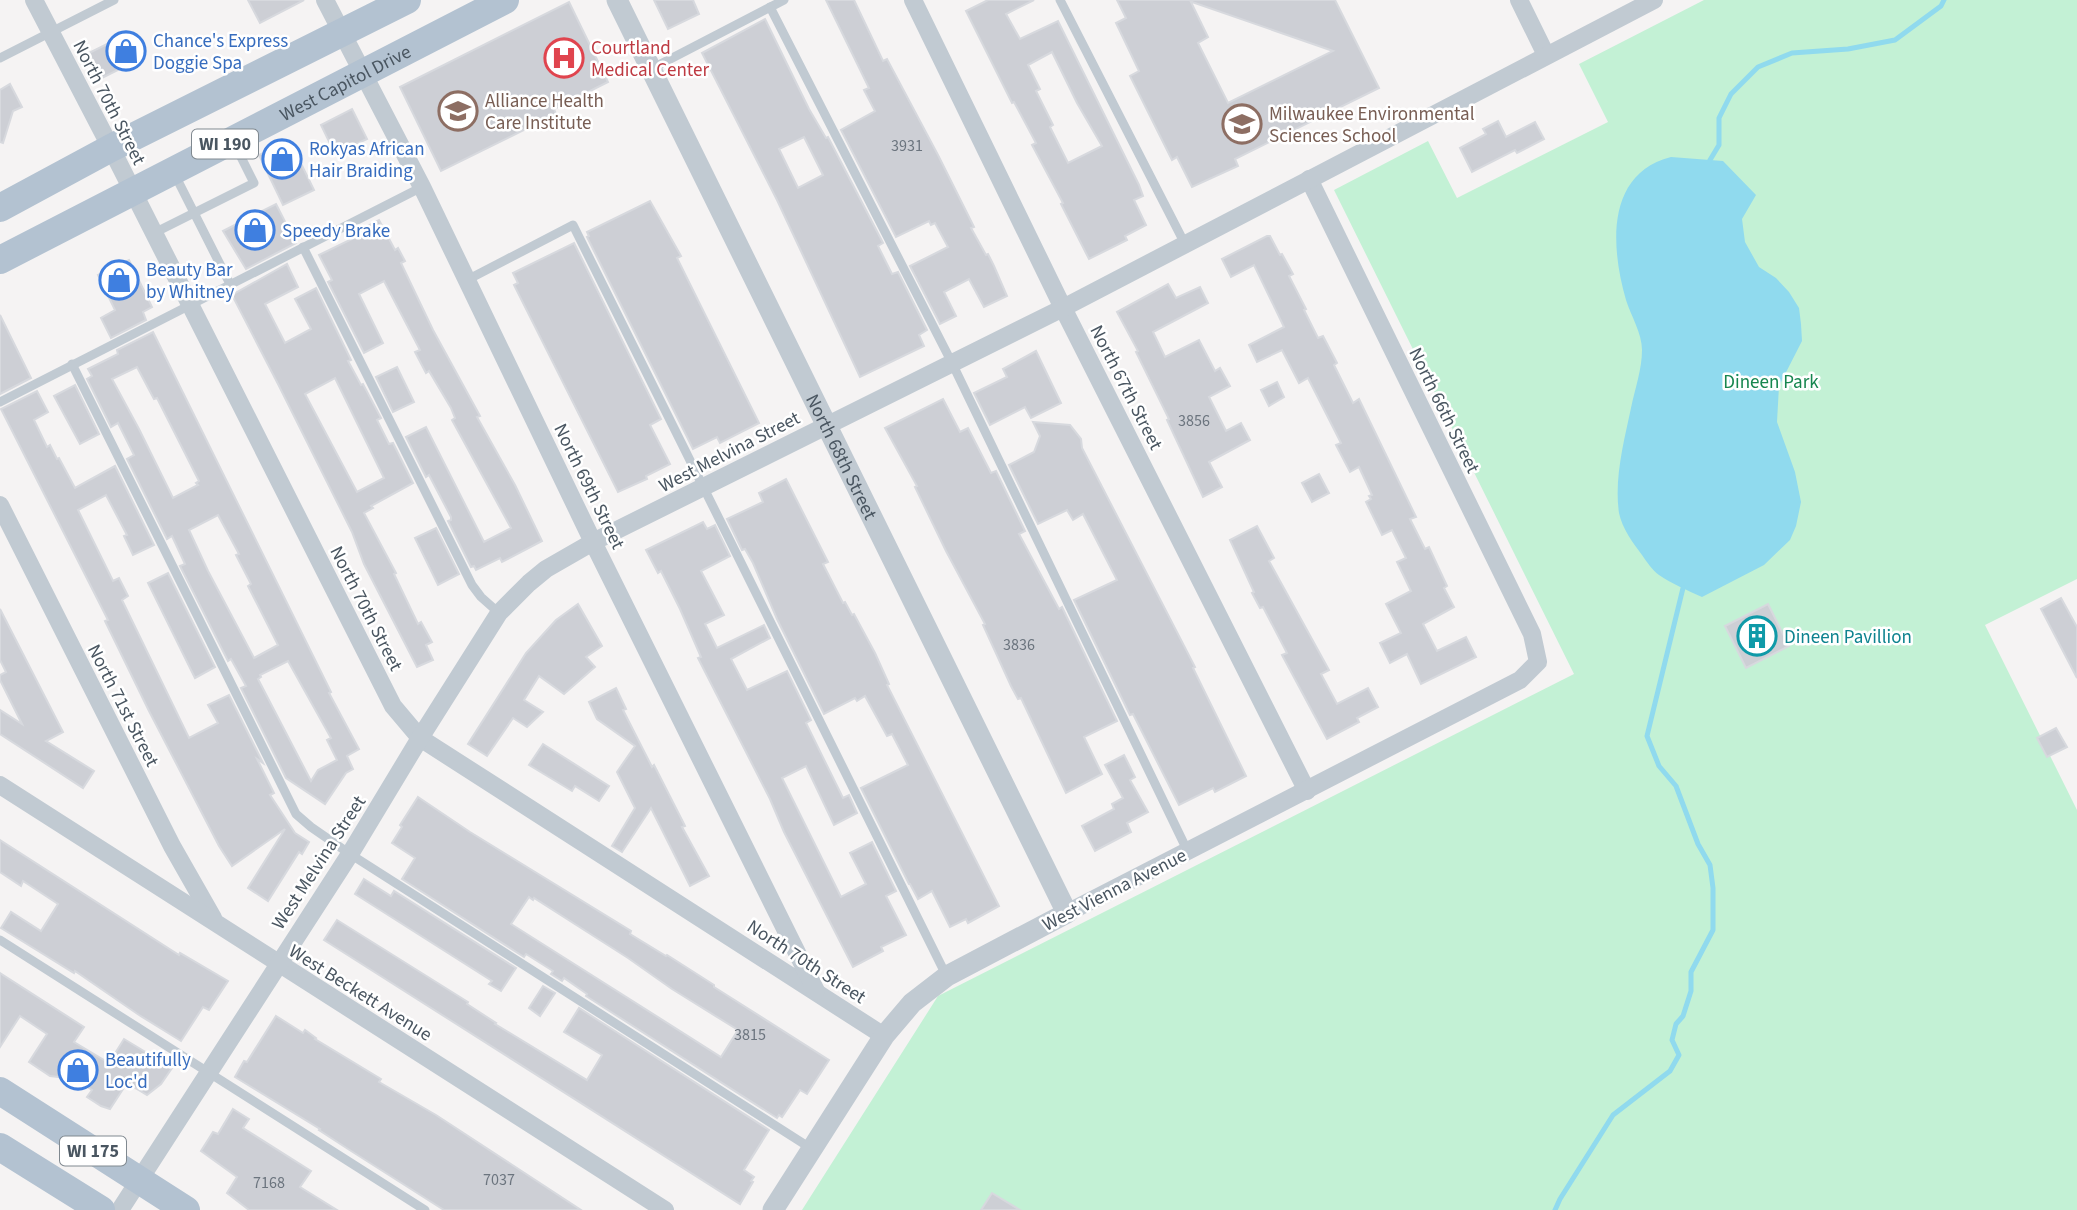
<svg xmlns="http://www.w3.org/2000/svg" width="2077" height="1210" viewBox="0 0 2077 1210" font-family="'Source Sans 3',sans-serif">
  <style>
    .green { fill: #c3f1d5 }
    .water { fill: #90daee }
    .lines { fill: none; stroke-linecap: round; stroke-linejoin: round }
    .stream { stroke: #90daee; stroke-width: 5 }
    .building { fill: #cdcfd5; stroke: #d7d9de; stroke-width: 2; fill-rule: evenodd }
    .service { stroke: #c1cad2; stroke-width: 9 }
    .minor { stroke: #c1cad2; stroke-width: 18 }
    .tertiary { stroke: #c1cad2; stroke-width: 21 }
    .primary { stroke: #b3c2d1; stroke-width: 28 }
    .labels { text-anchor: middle; stroke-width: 5; stroke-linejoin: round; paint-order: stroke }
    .number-label { font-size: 16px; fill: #6b747e }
    .shield { fill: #fff; stroke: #808990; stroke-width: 2 }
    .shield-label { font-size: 18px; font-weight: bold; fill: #4a5661 }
    .shop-label { font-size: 19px; fill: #366cbe; stroke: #fff; text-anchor: start }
    .health-label { font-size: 19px; fill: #be3a42; stroke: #fff; text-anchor: start }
    .street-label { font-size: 19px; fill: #4a5661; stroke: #fff }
    .education-label { font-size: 19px; fill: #785e54; stroke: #fff; text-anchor: start }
    .park-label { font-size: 19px; fill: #17864f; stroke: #fff }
    .culture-label { font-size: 19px; fill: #0d838f; stroke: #fff; text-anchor: start }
  </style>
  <rect width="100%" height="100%" fill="#f5f3f3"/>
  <path class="green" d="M1704,0H2077V579L1985,625L2077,810V1210H802L938,996L1574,674L1334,190L1428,141L1457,198L1608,122L1579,64Z"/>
  <path class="water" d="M1671,157L1723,161L1756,195L1742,219L1745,242L1759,267L1776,278L1789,292L1799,308L1801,324L1802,341L1779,386L1777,422L1795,472L1801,502L1796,526L1790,540L1764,565L1702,597C1687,590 1672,584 1659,575C1652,570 1647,562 1642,555C1633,543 1622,528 1619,513C1614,479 1624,441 1631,408C1635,389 1642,369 1642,350C1642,333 1631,316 1626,300C1611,248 1605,174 1671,157Z"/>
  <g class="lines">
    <g class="stream">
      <path d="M1710,160L1719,145V118L1731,94L1758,67L1792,53L1848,49L1895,40L1941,6L1944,0"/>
      <path d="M1555,1210L1560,1199L1613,1115L1670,1071L1679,1055L1672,1040L1676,1024L1683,1016L1691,991V972L1713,930V888L1710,865L1698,844L1676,786L1659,766L1647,736L1683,588"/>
    </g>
  </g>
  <g class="building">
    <path d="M248,0H304L260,23Z"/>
    <path d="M654,0H693L699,14L668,29Z"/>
    <path d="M826,0H854L883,61L887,59L938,155L974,227L971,228L986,255L988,254L994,266L1007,296L984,307L969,279L944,292L956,316L940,324L910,266L948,247L935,223L931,225L929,221L896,237L841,130L875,111L864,90L869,88Z"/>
    <path d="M988,0H1034L1006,14L1020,39L1058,21L1139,185L1143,196L1134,200L1146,225L1125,236L1127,240L1089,259L1061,204L1063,203L1032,145L1036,143L1014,102L1012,103L966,11ZM1052,52L1077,103L1102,146L1068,163L1050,127L1053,125L1036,91L1040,89L1028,65Z"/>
    <path d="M1117,0H1190L1208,37L1198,43L1228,103L1333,51L1192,2V0H1335L1379,88L1235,159L1238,166L1192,187L1177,157L1172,160L1130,76L1139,71L1116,23L1126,18Z"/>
    <path d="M569,2L608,82L554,109L556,114L441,171L400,87Z"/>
    <path d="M765,19L809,109L826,138L828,137L883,243L878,246L892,274L898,272L927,330L919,335L924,346L860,377L777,200L702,53ZM804,137L823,175L798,188L779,149Z"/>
    <path d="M129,33L142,58L102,78L89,53Z"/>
    <path d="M10,84L22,107L13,111L3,143L0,142V90Z"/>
    <path d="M352,109L367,139L335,154L321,125Z"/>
    <path d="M1498,121L1506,137L1535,122L1544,139L1517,153L1515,150L1472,172L1460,148L1486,134L1483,129Z"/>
    <path d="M290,141L314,190L283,205L259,155Z"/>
    <path d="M650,201L681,256L677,258L759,423L720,443L717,437L693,449L587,237L589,236L587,232Z"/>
    <path d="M276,204L296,243L246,269L223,231Z"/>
    <path d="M379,220L395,250L398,248L405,261L401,263L433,330L480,416L477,417L515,485L542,541L502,562L500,558L476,570L474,566L471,567L448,521L451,520V517L429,475L426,477L406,437L426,427L484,542L511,528L452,420L455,418L451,408L429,371L426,373L415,352L420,350L384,281L359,294L383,343L364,353L328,282L332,280L319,255L354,238L352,234Z"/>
    <path d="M1267,236H1270L1280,255L1282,254L1293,274L1289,276L1306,309L1304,310L1318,338L1323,336L1337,363L1334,365L1353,403L1359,399L1416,517L1410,519L1425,549L1429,547L1447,586L1444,588L1454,607L1423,624L1437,651L1466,637L1476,657L1421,684L1407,654L1390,663L1380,643L1401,633L1386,604L1411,591L1397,562L1406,558L1392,530L1382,535L1366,502L1371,499L1369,496L1372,495L1359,467L1350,472L1336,445L1341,443L1308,378L1299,383L1282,350L1257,362L1249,345L1284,327L1254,265L1231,277L1222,259Z"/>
    <path d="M574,243L661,419L650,425L670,464L646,476L647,479L618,492L514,285L518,283L513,273Z"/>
    <path d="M129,260L152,307L143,312L146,320L111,338L101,318L115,310L98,275Z"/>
    <path d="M287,264L298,287L265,304L285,343L311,329L295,299L316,288L351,360L348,361L361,385L363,384L381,418L377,420L389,444L393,443L413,483L371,506L373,508L364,513L396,573L394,574L418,624L421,622L432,642L426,645L433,660L417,667L364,564L352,532L278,384L232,295ZM335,378L384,478L357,492L305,394Z"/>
    <path d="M1168,284L1176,298L1200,287L1208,303L1153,332L1165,357L1199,340L1215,371L1220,368L1230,386L1209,397L1226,431L1241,423L1250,440L1209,462L1222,487L1203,497L1167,420L1169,419L1136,352L1138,351L1117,312Z"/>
    <path d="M0,315L31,378L0,394Z"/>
    <path d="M153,332L331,692L329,693L359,749L347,756L353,769L346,773L325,804L286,778L241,688L246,686L231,659L228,661L180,566L185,564L172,536L167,539L127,459L134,455L118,423L111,427L87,379L92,376L88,369L118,354L117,350ZM137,367L154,399L157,398L199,481L196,483L198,485L173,498L139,429L112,379ZM218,515L239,554L236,555L251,584L248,586L278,645L254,658L208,571L189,530ZM288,661L331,738L327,740L337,760L318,770L311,781L258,679L261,677L260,675Z"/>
    <path d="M1036,351L1061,403L1031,418L1025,407L990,425L974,393L1007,377L1003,369Z"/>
    <path d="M397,367L414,402L393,412L376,377Z"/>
    <path d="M1277,382L1284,397L1269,406L1261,390Z"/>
    <path d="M75,385L99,434L80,444L54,396Z"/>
    <path d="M37,391L48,412L34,420L47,447L50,445L57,459L59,458L75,488L115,466L154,545L133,555L124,536L127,535L106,495L78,510L113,581L119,578L128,596L122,600L189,738L218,723L208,705L229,695L263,763L257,759L274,793L270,795L295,833L309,842L302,854L299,852L268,901L248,888L285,829L232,866L219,846L149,711L105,621L108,620L1,409Z"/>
    <path d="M943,399L960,432L968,428L991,473L996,471L1025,531L1019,534L1059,609L1062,607L1117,721L1084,737L1102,774L1066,793L1021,698L1018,699L1011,686L983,625L985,624L946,551L915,487L917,486L885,428Z"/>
    <path d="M1033,422L1070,425L1081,439L1082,448L1195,667L1193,668L1246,776L1215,792L1213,788L1179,805L1133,714L1130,715L1074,600L1117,580L1083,514L1073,520L1067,510L1038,524L1009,465L1034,452L1040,436Z"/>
    <path d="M1319,474L1329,493L1312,502L1302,483Z"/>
    <path d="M786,479L828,562L823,564L843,603L845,602L852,615L854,614L875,653L889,684L887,685L999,906L968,923L966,919L950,927L932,891L918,899L910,884H909L861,788L908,765L892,734L887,736L865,696L857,701L855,698L824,714L777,619L753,563L745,549L742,550L727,519L763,502L759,493Z"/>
    <path d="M703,522L707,529L715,525L730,556L701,571L724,615L705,624L717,648L764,625L770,638L731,659L747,690L787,671L811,720L806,723L843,798L849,795L857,813L834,825L806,766L782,778L841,897L866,884L850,853L872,842L896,891L886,896L906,935L881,947L883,951L853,967L784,832L770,799L698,658L701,657L680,609L661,571L658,573L646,550Z"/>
    <path d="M1257,526L1274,558L1269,561L1329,670L1321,674L1337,704L1368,688L1378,707L1357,718L1359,722L1327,739L1282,655L1287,653L1263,607L1260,608L1252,593L1254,592L1230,540Z"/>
    <path d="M436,528L459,574L438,585L415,538Z"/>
    <path d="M168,573L215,667L195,678L148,583Z"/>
    <path d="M2061,598L2077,627V678L2041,609Z"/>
    <path d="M578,604L602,646L586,657L595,667L564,694L539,676L524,700L543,712L527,727L513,718L487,756L468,744L526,653L556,620Z"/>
    <path d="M1768,604L1789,646L1746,668L1725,626Z"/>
    <path d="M0,609L63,732L46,741L94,771L83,788L0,734V710L22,724L0,680V675L6,672L0,660Z"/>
    <path d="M616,688L626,709L623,710L652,767L654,765L685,826L682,827L709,876L690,886L651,808L622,852L612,846L635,808L617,772L635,746L597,719L589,702Z"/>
    <path d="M2056,728L2067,747L2047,757L2037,738Z"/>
    <path d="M543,744L609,786L599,801L575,786L572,791L529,765Z"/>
    <path d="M1124,755L1135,777L1130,780L1148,812L1127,823L1131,832L1095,851L1082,826L1114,809L1112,804L1123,798L1105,765Z"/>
    <path d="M418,797L470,832L631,931L630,934L666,956L667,955L714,985V987L829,1060L807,1094L800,1090L782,1117L779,1115L777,1118L586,996L587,994L564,978L562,981L551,974L553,971L526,954L524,957L402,879L415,858L392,843L402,827L400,825ZM529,897L533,900L534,898L628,958L672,989L738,1030L721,1057L511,924Z"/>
    <path d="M0,840L179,955L180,953L228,981L209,1010L203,1007L181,1041L139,1015L75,971L74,973L1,928L11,912L41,931L58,904L23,881L21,886L0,872Z"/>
    <path d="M364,879L391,896L394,891L516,968L501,991L489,984L492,981L355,894Z"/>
    <path d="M337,920L468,1002L467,1004L496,1023L495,1024L587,1080L602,1055L564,1032L579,1008L769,1130L744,1170L754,1177L751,1181L753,1182L740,1204L324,940Z"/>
    <path d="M0,973L84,1027L74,1042L109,1063L124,1039L172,1068L161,1084L147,1095L127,1083L110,1109L101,1106L87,1097L92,1090L75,1079L50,1076L29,1062L47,1034L20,1016L0,1047Z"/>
    <path d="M543,986L555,993L540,1016L529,1008Z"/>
    <path d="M276,1016L303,1033L305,1030L316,1038L315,1039L381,1079L379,1082L436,1115L581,1210H444L348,1149L319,1130L320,1129L235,1077L244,1061L247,1062Z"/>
    <path d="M233,1109L249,1119L243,1128L311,1171L300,1187L337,1210H249L227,1193L237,1177L201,1151L213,1132L218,1134Z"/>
    <path d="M992,1193L1020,1210H981Z"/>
  </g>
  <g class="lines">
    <g class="service">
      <path d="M1060,0L1185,244"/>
      <path d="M770,7L952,363L1188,852"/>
      <path d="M0,58L114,0"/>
      <path d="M651,69L784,0"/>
      <path d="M175,175L230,284"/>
      <path d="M154,233L254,183L235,145"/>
      <path d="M303,247L472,585L481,597L499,613"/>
      <path d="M467,280L573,225L946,975"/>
      <path d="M72,364L296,814L311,827L350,854L812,1149"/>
      <path d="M0,402L422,187"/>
      <path d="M0,940L425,1210"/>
    </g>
    <g class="minor">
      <path d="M34,0L111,148L393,706L420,738L884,1036"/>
      <path d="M325,0L422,187L593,542L816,991"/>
      <path d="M913,0L1063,308L1307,791"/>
      <path d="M1519,0L1546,55"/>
      <path d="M0,505L172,846L213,918"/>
      <path d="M0,785L665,1210"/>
      <path d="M1067,913L1520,680L1538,662L1532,634L1309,179"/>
      <path d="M120,1210L350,854L420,738L499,613L529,583L546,569L593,542L1063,308L1654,0"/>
    </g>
    <path class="tertiary" id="s1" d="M617,0L1067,913L947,976L912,1003L884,1036L773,1210"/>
    <g class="primary">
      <path d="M0,208L111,148L407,0"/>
      <path id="s2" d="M0,260L505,0"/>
      <path d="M0,1091L186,1210"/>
      <path d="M0,1147L101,1210"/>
    </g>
  </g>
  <defs>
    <g id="shop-ring" transform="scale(2.0125)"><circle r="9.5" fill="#fff" stroke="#3f7fe0" stroke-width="1.5"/><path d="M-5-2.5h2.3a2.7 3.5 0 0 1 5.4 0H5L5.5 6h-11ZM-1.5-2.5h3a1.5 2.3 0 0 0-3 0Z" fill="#3f7fe0"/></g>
    <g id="hospital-ring" transform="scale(2.0125)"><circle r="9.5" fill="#fff" stroke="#e0444e" stroke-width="1.5"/><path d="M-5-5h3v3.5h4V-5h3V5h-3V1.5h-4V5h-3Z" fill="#e0444e"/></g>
    <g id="university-ring" transform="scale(2.0125)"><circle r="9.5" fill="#fff" stroke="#8d6e63" stroke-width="1.5"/><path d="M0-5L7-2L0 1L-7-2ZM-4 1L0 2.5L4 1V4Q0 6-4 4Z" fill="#8d6e63"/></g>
    <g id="school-ring" transform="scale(2.0125)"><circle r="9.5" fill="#fff" stroke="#8d6e63" stroke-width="1.5"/><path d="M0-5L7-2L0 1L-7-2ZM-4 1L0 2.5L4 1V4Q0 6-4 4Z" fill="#8d6e63"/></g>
    <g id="building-ring" transform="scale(2.0125)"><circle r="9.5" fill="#fff" stroke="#0f9aa8" stroke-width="1.5"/><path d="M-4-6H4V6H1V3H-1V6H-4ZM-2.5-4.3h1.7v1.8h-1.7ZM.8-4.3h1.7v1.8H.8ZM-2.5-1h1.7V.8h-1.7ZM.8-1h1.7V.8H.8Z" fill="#0f9aa8"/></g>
  </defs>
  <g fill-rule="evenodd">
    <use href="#shop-ring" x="126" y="51"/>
    <use href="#hospital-ring" x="564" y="58"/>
    <use href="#university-ring" x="458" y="111"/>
    <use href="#school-ring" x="1242" y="124"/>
    <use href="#shop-ring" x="282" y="159"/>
    <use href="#shop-ring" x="255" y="230"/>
    <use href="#shop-ring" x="119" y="280"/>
    <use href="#building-ring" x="1757" y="636"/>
    <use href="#shop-ring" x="78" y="1070"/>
  </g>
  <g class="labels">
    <g class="number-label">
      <text x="907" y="151">3931</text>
      <text x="1194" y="426">3856</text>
      <text x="1019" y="650">3836</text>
      <text x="750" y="1040">3815</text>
      <text x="499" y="1185">7037</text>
      <text x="269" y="1188">7168</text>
    </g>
    <g class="shield">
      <rect x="192" y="129.5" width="66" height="29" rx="5"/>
      <rect x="60" y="1136.5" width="66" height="29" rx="5"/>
    </g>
    <g class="shield-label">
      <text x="225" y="150">WI 190</text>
      <text x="93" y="1157">WI 175</text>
    </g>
    <g class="shop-label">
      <text x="153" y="47">Chance's Express<tspan x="153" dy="22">Doggie Spa</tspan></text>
      <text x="309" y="155">Rokyas African<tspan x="309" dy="22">Hair Braiding</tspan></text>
      <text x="282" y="237">Speedy Brake</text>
      <text x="146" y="276">Beauty Bar<tspan x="146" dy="22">by Whitney</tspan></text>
      <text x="105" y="1066">Beautifully<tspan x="105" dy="22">Loc'd</tspan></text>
    </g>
    <g class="health-label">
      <text x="591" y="54">Courtland<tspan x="591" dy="22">Medical Center</tspan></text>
    </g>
    <g class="street-label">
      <text dy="7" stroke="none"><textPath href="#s2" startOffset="388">West Capitol Drive</textPath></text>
      <text transform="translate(110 102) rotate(63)" y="7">North 70th Street</text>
      <text transform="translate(1127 387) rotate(63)" y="7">North 67th Street</text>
      <text transform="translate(1445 410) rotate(64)" y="7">North 66th Street</text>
      <text transform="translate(729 451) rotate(-27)" y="7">West Melvina Street</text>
      <text dy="7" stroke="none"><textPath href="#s1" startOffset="509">North 68th Street</textPath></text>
      <text transform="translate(590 486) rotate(64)" y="7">North 69th Street</text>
      <text transform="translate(367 608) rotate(63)" y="7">North 70th Street</text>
      <text transform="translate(124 705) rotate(63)" y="7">North 71st Street</text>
      <text transform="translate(318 862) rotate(-57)" y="7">West Melvina Street</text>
      <text transform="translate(1114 889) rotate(-27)" y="7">West Vienna Avenue</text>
      <text transform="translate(807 961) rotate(33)" y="7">North 70th Street</text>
      <text transform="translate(361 992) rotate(32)" y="7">West Beckett Avenue</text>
    </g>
    <g class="education-label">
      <text x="485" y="107">Alliance Health<tspan x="485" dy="22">Care Institute</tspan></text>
      <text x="1269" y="120">Milwaukee Environmental<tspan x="1269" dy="22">Sciences School</tspan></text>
    </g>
    <g class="park-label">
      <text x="1771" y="388">Dineen Park</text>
    </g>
    <g class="culture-label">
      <text x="1784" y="643">Dineen Pavillion</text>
    </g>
  </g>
</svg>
